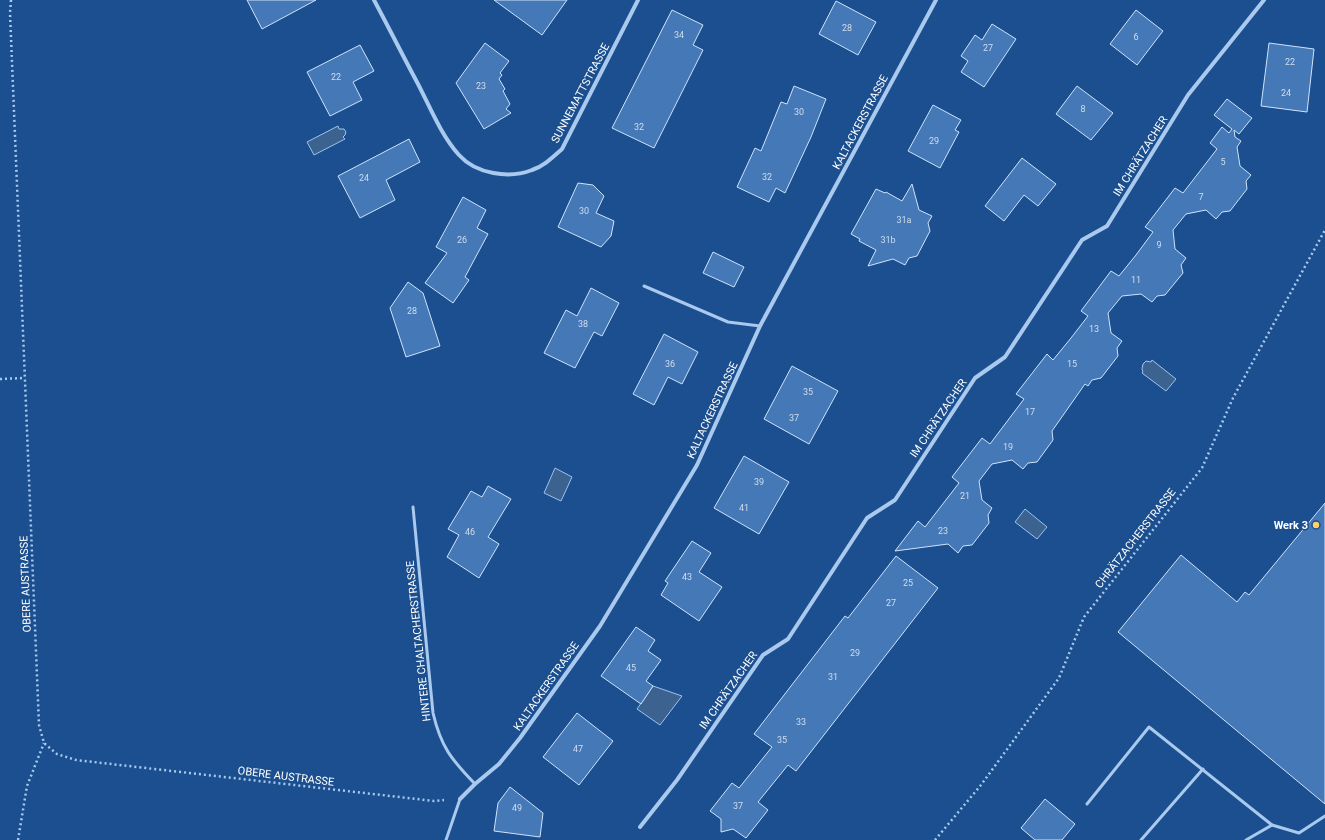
<svg xmlns="http://www.w3.org/2000/svg" width="1325" height="840" viewBox="0 0 1325 840" font-family="Roboto,sans-serif">
  <style>
    .water { fill: #3c6290; stroke: #9cc4f0 }
    .building { fill: #4478b7; stroke: #cfe3fa }
    .lines { fill: none; stroke-linecap: round; stroke-linejoin: round }
    .path { stroke: #a9c9ee; stroke-width: 2.5; stroke-dasharray: 2 3; stroke-linecap: butt }
    .lane { stroke: #a9c9ee; stroke-width: 3 }
    .street { stroke: #a9c9ee; stroke-width: 4 }
    .poi-dot { fill: #ffd166; stroke: #1b4f8f; stroke-width: 1.5 }
    .labels { text-anchor: middle; stroke-width: 3; stroke-linejoin: round; paint-order: stroke }
    .number-label { font-size: 9px; fill: #d0dded }
    .street-label { font-size: 11px; fill: #fff; stroke: #1b4f8f }
    .poi-label { font-size: 11px; font-weight: bold; fill: #fff; stroke: #1b4f8f; text-anchor: end }
  </style>
  <rect width="100%" height="100%" fill="#1b4f8f"/>
  <g class="water">
    <path d="M338,126L339,129H344L346,132L345,135L343,137L345,139L314,155L307,142Z"/>
    <path d="M1152,360L1176,379L1166,391L1142,373L1143,372L1142,369L1143,364L1146,361L1151,362Z"/>
    <path d="M555,468L572,477L561,501L544,493Z"/>
    <path d="M1025,509L1047,527L1037,539L1015,522Z"/>
    <path d="M653,686L682,696L660,725L637,709Z"/>
  </g>
  <g class="building">
    <path d="M247,0H316L262,29Z"/>
    <path d="M494,0H567L542,35Z"/>
    <path d="M836,1L876,22L858,55L819,34Z"/>
    <path d="M672,10L703,25L693,45L703,50L654,148L612,128Z"/>
    <path d="M1136,10L1163,31L1137,65L1110,44Z"/>
    <path d="M992,24L1016,39L984,87L961,72L968,61L961,56L975,35L982,40Z"/>
    <path d="M485,43L509,61L500,73L502,75L499,79L505,89L503,91L510,104L506,109L511,113L484,129L456,83Z"/>
    <path d="M1269,43L1314,49L1307,112L1261,106Z"/>
    <path d="M360,45L374,71L353,82L362,100L330,116L307,72Z"/>
    <path d="M794,86L826,99L811,137L785,193L776,188L769,202L737,187L755,148L761,151L781,102L787,104Z"/>
    <path d="M1077,86L1113,113L1091,140L1056,114Z"/>
    <path d="M1227,99L1252,118L1239,134L1234,130L1235,137L1241,141L1237,147L1240,166L1251,175L1246,181L1247,189L1230,211L1222,212L1216,219L1206,210L1186,214L1173,230L1175,249L1186,258L1181,265L1183,273L1165,295L1157,296L1152,302L1141,294L1122,296L1108,313L1111,333L1122,341L1117,348L1118,356L1101,378L1092,380L1088,386L1085,384L1052,431L1053,440L1037,462L1028,463L1023,469L1012,460L992,464L979,481L982,500L992,508L988,515L989,523L972,545L963,546L958,553L948,544L895,551L918,521L925,527L959,483L952,477L982,438L990,444L1024,399L1016,394L1047,354L1053,360L1071,338L1088,316L1081,311L1111,271L1119,276L1136,255L1153,232L1145,227L1175,188L1183,193L1217,149L1210,143L1222,127L1229,133L1232,129L1214,115Z"/>
    <path d="M933,105L961,120L955,130L959,132L940,168L908,151Z"/>
    <path d="M409,139L420,162L386,180L395,200L360,218L338,176Z"/>
    <path d="M1022,158L1056,184L1038,206L1024,195L1004,221L985,206Z"/>
    <path d="M578,183L593,185L604,196L596,213L614,221L611,236L601,247L558,227Z"/>
    <path d="M912,184L919,210L932,216L928,223L930,231L917,256L909,258L905,265L893,259L868,266L876,250L859,241L860,239L851,234L876,189L885,193L886,192L902,201Z"/>
    <path d="M463,197L486,210L477,228L488,234L465,277L469,280L453,303L425,283L447,253L436,247Z"/>
    <path d="M713,252L744,267L734,287L703,273Z"/>
    <path d="M408,282L423,293L440,346L406,357L390,308Z"/>
    <path d="M591,288L619,303L602,336L594,332L575,368L544,353L566,310L577,316Z"/>
    <path d="M664,334L698,352L682,384L668,377L654,405L633,394Z"/>
    <path d="M792,366L838,391L809,444L764,419Z"/>
    <path d="M744,456L789,482L759,534L714,508Z"/>
    <path d="M488,486L511,499L488,537L499,544L479,578L447,557L459,535L448,529L471,491L482,497Z"/>
    <path d="M1325,503V804L1118,632L1181,555L1237,602L1245,592L1249,595Z"/>
    <path d="M692,541L711,553L699,572L722,587L699,621L661,595L668,583L665,581Z"/>
    <path d="M896,556L938,588L796,771L788,765L758,802L768,810L746,838L733,829L721,832V819L710,811L732,783L739,788L772,747L754,734L845,616L848,618Z"/>
    <path d="M636,627L655,640L648,651L661,660L646,681L653,686L641,704L601,676Z"/>
    <path d="M577,713L613,741L579,785L543,757Z"/>
    <path d="M510,787L543,813L540,837L494,831L498,803Z"/>
    <path d="M1045,799L1075,824L1062,840H1035L1021,828Z"/>
  </g>
  <g class="lines">
    <g class="path">
      <path d="M11,0L10,13L39,725L44,743L57,754L76,760L434,801L444,800"/>
      <path d="M0,379L25,378"/>
      <path d="M18,840L27,786L44,743"/>
      <path d="M935,840L981,785L1059,678L1084,617L1202,468L1233,398L1325,230"/>
    </g>
    <g class="lane">
      <path d="M644,286L728,322L760,326"/>
      <path d="M413,507L433,713C441,747 451,759 475,784"/>
      <path d="M1087,804L1149,727L1272,825L1299,833L1325,816"/>
      <path d="M446,840L460,799"/>
      <path d="M1141,840L1203,769"/>
      <path d="M1246,840L1272,825"/>
    </g>
    <g class="street">
      <path d="M374,0C389,28 403,56 418,84C430,107 441,135 459,155C476,174 509,179 532,170C544,166 553,157 562,149L638,0"/>
      <path d="M460,799L475,784L499,764L520,738L600,626L697,465L760,326L936,0"/>
      <path d="M640,827L677,780L763,655L788,639L867,518L895,500L975,378L1005,357L1082,240L1107,226L1188,95L1264,0"/>
    </g>
  </g>
  <circle class="poi-dot" cx="1316" cy="525" r="4"/>
  <g class="labels">
    <g class="number-label">
      <text x="847" y="31">28</text>
      <text x="679" y="38">34</text>
      <text x="1136" y="40">6</text>
      <text x="988" y="51">27</text>
      <text x="1290" y="65">22</text>
      <text x="336" y="80">22</text>
      <text x="481" y="89">23</text>
      <text x="1286" y="96">24</text>
      <text x="1083" y="112">8</text>
      <text x="799" y="115">30</text>
      <text x="639" y="130">32</text>
      <text x="934" y="144">29</text>
      <text x="1223" y="165">5</text>
      <text x="767" y="180">32</text>
      <text x="364" y="181">24</text>
      <text x="1201" y="200">7</text>
      <text x="584" y="214">30</text>
      <text x="904" y="223">31a</text>
      <text x="462" y="243">26</text>
      <text x="888" y="243">31b</text>
      <text x="1159" y="248">9</text>
      <text x="1136" y="283">11</text>
      <text x="412" y="314">28</text>
      <text x="583" y="327">38</text>
      <text x="1094" y="332">13</text>
      <text x="670" y="367">36</text>
      <text x="1072" y="367">15</text>
      <text x="808" y="395">35</text>
      <text x="1030" y="415">17</text>
      <text x="794" y="421">37</text>
      <text x="1008" y="450">19</text>
      <text x="759" y="485">39</text>
      <text x="965" y="499">21</text>
      <text x="744" y="511">41</text>
      <text x="943" y="534">23</text>
      <text x="470" y="535">46</text>
      <text x="687" y="580">43</text>
      <text x="908" y="586">25</text>
      <text x="891" y="606">27</text>
      <text x="855" y="656">29</text>
      <text x="631" y="671">45</text>
      <text x="833" y="680">31</text>
      <text x="801" y="725">33</text>
      <text x="782" y="743">35</text>
      <text x="578" y="752">47</text>
      <text x="738" y="809">37</text>
      <text x="517" y="811">49</text>
    </g>
    <g class="street-label">
      <text transform="translate(580 93) rotate(-62)" y="4">SUNNEMATTSTRASSE</text>
      <text transform="translate(860 122) rotate(-62)" y="4">KALTACKERSTRASSE</text>
      <text transform="translate(1140 156) rotate(-58)" y="4">IM CHRÄTZACHER</text>
      <text transform="translate(712 410) rotate(-65)" y="4">KALTACKERSTRASSE</text>
      <text transform="translate(938 418) rotate(-56)" y="4">IM CHRÄTZACHER</text>
      <text transform="translate(1135 538) rotate(-52)" y="4">CHRÄTZACHERSTRASSE</text>
      <text transform="translate(25 584) rotate(-92)" y="4">OBERE AUSTRASSE</text>
      <text transform="translate(418 641) rotate(-96)" y="4">HINTERE CHALTACHERSTRASSE</text>
      <text transform="translate(546 686) rotate(-55)" y="4">KALTACKERSTRASSE</text>
      <text transform="translate(728 690) rotate(-55)" y="4">IM CHRÄTZACHER</text>
      <text transform="translate(286 776) rotate(7)" y="4">OBERE AUSTRASSE</text>
    </g>
    <g class="poi-label">
      <text x="1308" y="529">Werk 3</text>
    </g>
  </g>
</svg>
